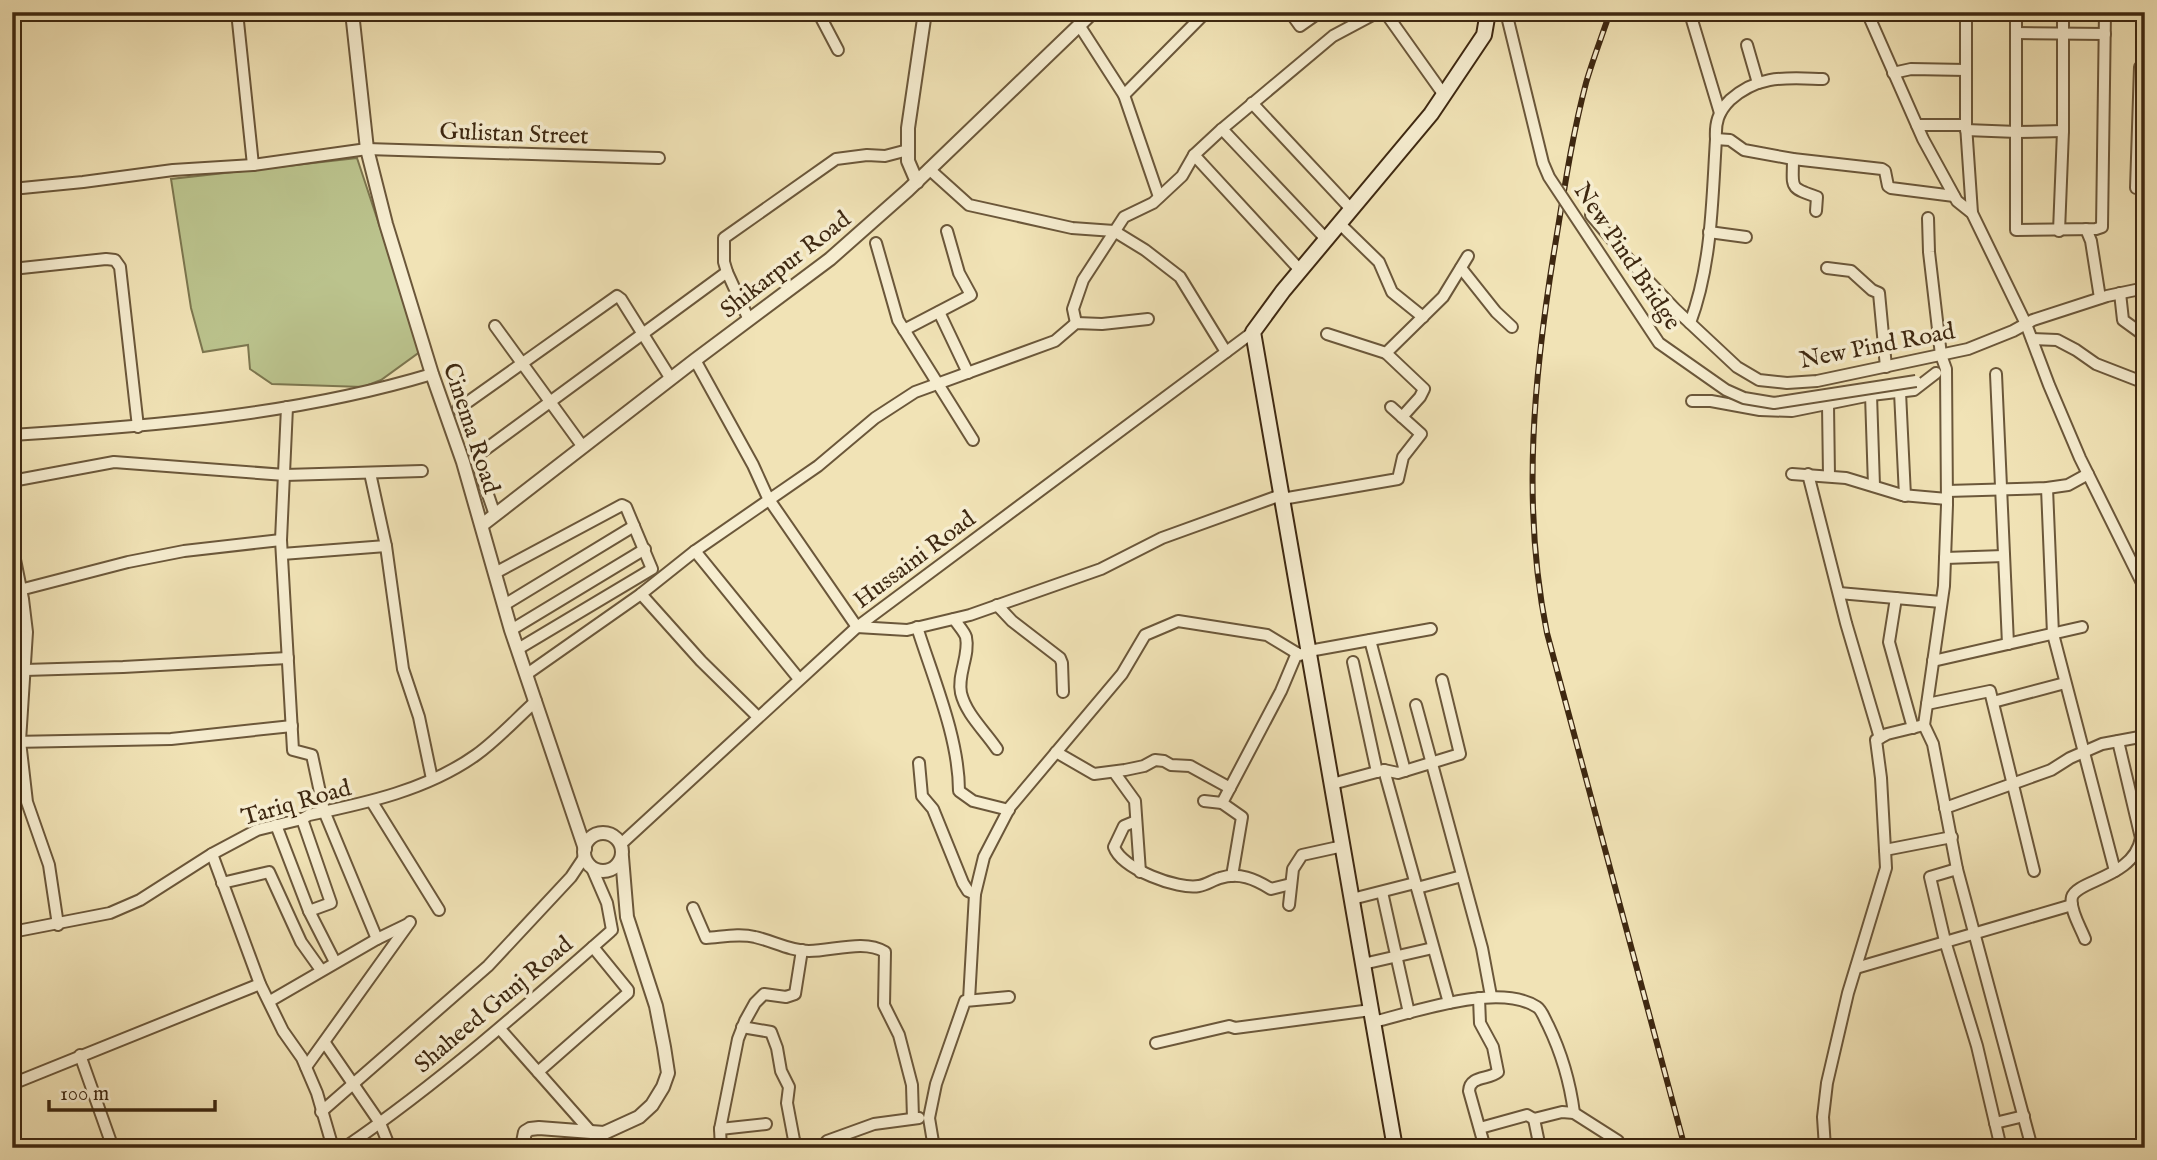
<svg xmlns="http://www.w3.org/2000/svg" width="2157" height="1160" viewBox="0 0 2157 1160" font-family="'IM FELL English',serif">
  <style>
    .green { fill: #bbc38d; stroke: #7c764f; stroke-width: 2 }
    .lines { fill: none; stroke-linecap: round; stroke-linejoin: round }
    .minor-casing { stroke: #6b573a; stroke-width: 14 }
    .tertiary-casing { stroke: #6b573a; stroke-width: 16 }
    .secondary-casing { stroke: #3e2811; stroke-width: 18 }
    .minor { stroke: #f6edd0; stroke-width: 10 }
    .tertiary { stroke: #f6edd0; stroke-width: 12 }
    .secondary { stroke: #f6edd0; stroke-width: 14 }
    .rail-casing { stroke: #3e2811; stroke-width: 6 }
    .rail { stroke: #f6edd0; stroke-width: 3.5; stroke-dasharray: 10; stroke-linecap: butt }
    .minor-bridge-casing { stroke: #6b573a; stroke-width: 14; stroke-linecap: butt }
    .minor-bridge { stroke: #f6edd0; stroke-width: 10 }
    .labels { text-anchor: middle; stroke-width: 7; stroke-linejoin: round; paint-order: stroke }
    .street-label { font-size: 24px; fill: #3e2811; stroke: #f6edd0 }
  </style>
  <rect width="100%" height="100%" fill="#f1e3b6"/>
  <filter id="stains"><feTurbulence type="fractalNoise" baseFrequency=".00286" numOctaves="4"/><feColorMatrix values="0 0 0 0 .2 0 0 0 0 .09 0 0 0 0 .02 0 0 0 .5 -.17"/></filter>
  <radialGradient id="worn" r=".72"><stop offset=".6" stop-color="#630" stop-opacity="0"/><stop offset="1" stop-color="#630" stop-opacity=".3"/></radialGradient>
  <path class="green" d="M357,158L421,351L381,380L363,387L272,384L250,369L248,345L203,352L191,308L171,179Z"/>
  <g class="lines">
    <g class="minor-casing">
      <g id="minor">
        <path d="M237,12L253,165"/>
        <path d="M818,12L838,50"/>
        <path d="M1290,12L1300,26L1320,12"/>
        <path d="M1385,12L1444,95"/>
        <path d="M1867,12L1923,139L1957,201L1972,213L2026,324L2049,385L2080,458L2145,589"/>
        <path d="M1966,12V125L1972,213"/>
        <path d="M2016,12V230L2096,229L2102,227L2105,12"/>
        <path d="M12,17L32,12"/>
        <path d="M1692,20L1720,113"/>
        <path d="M1079,25L1124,95L1159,197"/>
        <path d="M2016,33L2105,34"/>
        <path d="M1747,45L1758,83"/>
        <path d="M2140,67L2136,188H2145"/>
        <path d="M1893,73L1911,69L1966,70"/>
        <path d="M1124,95L1206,12"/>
        <path d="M1252,103L1351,209"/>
        <path d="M1917,125H1966"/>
        <path d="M1222,129L1326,239"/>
        <path d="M1966,130L2017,132L2063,131"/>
        <path d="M1716,139L1730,140L1744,150L1793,159L1882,169L1885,171L1888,186L1891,188L1954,196"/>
        <path d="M1194,155L1300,270"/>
        <path d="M1793,159C1793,188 1788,187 1817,197L1816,211"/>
        <path d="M929,169L969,205L1072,228L1114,231L1145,250L1180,277L1226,352"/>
        <path d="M12,189L83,182L173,170L253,165L367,149L659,158"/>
        <path d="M1591,215L1637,269L1675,309L1737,367L1759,380L1787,383L1817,381L1968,349L2013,331L2033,320L2107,296L2145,288"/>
        <path d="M1928,218L1929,252L1941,355L1946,369L1947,505L1944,586L1924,725L1933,744L1957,869L2032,1148"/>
        <path d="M1339,223L1379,262L1392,292L1423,317"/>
        <path d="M2086,229L2091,241L2100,298"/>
        <path d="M2059,231L2063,131V12"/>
        <path d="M1709,232L1746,237"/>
        <path d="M876,243L898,320L973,440"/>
        <path d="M1461,268L1496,312L1512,327"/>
        <path d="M1827,268L1851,271L1872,290L1879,293L1886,367"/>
        <path d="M12,269L106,259L115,260L120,267L138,427"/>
        <path d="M2120,293L2123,320L2145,336"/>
        <path d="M939,312L968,373"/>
        <path d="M749,320L727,272L724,262V238L836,159L867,155L885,156L908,150"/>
        <path d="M1076,323L1073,309L1083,280L1124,217L1153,203L1182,176L1194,155L1222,129L1333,36L1378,12"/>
        <path d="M1690,323C1712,264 1712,201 1716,139C1715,123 1718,112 1730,100C1759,74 1787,78 1823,79"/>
        <path d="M495,326L583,447"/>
        <path d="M904,330L971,295L959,273L947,231"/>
        <path d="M1327,334L1386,353L1443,297L1468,256"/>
        <path d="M2032,339L2057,340L2076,350L2096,364L2145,383"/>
        <path d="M1386,353L1424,389L1420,397L1402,417"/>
        <path d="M695,360L753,465L768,498L857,627L907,630L970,615L1101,569L1162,538L1281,495"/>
        <path d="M1996,374L2008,644"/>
        <path d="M1900,392L1905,496"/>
        <path d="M1871,395L1874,486"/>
        <path d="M1692,401H1711L1760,410L1792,411L1871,395L1914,390L1936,373"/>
        <path d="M1828,405L1829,476"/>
        <path d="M287,407L281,540L293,750L312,755L324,811L377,939"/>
        <path d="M458,409L617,296L621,299L671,379"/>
        <path d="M12,435C153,426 296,415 432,374"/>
        <path d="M370,473L386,546L403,669L419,717L432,779"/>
        <path d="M1792,474L1846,478L1902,495L1947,499"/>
        <path d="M1808,474L1846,623L1880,738"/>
        <path d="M12,481L114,462L285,475L422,471"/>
        <path d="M2047,488L2053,634L2115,871"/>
        <path d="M1947,491L2047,488L2068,485L2088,474"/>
        <path d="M1282,499L1398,479L1403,457L1421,434L1391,407"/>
        <path d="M495,515L475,457L727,272"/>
        <path d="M12,545L23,599L27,632L20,741L27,802L49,865L58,925"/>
        <path d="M695,551L799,679"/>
        <path d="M282,554L386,546"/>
        <path d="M1945,558L2004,556"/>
        <path d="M495,573L622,505L626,507L652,569L518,649"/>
        <path d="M12,592L128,562L184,551L281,540"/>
        <path d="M1839,593L1941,602"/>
        <path d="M641,594L701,661L758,717"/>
        <path d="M1896,598L1889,642L1913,728"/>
        <path d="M504,605L634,526"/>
        <path d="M997,605L1012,621L1060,658L1062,663L1063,692"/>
        <path d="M954,619C957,624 964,631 966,637C970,655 957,675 961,693C966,714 985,731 997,749"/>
        <path d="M917,627C933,678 959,738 959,791L973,801L1009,810"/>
        <path d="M511,630L645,549"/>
        <path d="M1370,640L1405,771"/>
        <path d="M1933,661L2082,627"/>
        <path d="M1353,662L1377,772"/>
        <path d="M25,670L123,667L288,658"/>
        <path d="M527,674L641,594L695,551L818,466L875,418L915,392L1055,341L1076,323L1102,324L1148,319"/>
        <path d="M1993,702L2065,683"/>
        <path d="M1927,704L1990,691L2034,871"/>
        <path d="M1416,705L1482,948L1491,996"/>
        <path d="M12,742L171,739L292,726"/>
        <path d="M1056,752L1094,774L1125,770L1144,766L1155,760L1164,761L1171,765L1190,766L1230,788"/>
        <path d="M919,763L922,796L933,809L963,883L968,891L975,894"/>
        <path d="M1384,770L1449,1003"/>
        <path d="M1114,772L1135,801L1140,872"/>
        <path d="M1332,784L1384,770L1398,773L1460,754L1442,680"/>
        <path d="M1204,801L1222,803L1281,691L1297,653"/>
        <path d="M372,802L439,910"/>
        <path d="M1222,803L1242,817L1232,876"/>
        <path d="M1945,808L2051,770L2070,758L2102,744L2145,736"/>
        <path d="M302,819L331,903L309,911"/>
        <path d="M1136,821L1124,826L1114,847C1122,869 1178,890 1199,886C1206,885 1213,880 1220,878C1239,872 1255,879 1271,889L1291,884"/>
        <path d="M276,825L309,911L335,962"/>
        <path d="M621,844L857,627L1253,332"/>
        <path d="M1885,850L1952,837"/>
        <path d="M212,854L260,984L283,1031L302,1058L317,1093L333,1148"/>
        <path d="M1957,869L1930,877L1945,941L1977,1046L2001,1148"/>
        <path d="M222,883L269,872L301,942L321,970"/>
        <path d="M1417,888L1462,876"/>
        <path d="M1382,892L1409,1013"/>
        <path d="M1352,899L1415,883"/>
        <path d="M1289,905L1293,869L1302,855L1343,846"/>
        <path d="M693,908L706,938C722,937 739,933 755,937C773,941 790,951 809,951C833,951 864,939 885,952L884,1005L899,1035L912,1085L913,1118"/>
        <path d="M12,932L110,913L140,900L212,854L257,830L302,819L309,815C366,803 427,790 476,755C497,740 516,719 536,701"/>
        <path d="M2085,939C2081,928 2069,909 2072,897C2077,880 2134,878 2141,838L2118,741"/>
        <path d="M1363,964L1433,948"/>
        <path d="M1856,968L2072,905"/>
        <path d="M1479,998L1480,1023L1493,1047L1498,1072C1489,1080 1470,1075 1469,1091L1485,1148"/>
        <path d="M969,1000L975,894L984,857L1010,807L1122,674L1145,635L1178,621L1267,635L1300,655L1309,651L1431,629"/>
        <path d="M270,1001L377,939L408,924"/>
        <path d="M1373,1022C1415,1012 1499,982 1537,1007C1542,1010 1545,1020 1548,1025C1562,1054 1570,1082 1574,1113"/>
        <path d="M742,1027L771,1032L777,1048L781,1071L789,1087L787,1103L794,1140L798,1147L817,1145L823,1148"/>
        <path d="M500,1029L591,1132"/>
        <path d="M325,1043L380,1123L390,1148"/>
        <path d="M1156,1043L1229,1026L1235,1028L1371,1010"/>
        <path d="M80,1055L113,1148"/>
        <path d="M306,1067L410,922"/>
        <path d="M538,1072L628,993V990L593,947"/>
        <path d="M12,1084L260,984"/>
        <path d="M321,1112L488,966L571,877L585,856"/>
        <path d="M1534,1119L1540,1148"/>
        <path d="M1995,1123L2024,1116"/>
        <path d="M1480,1128L1527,1115L1534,1119L1562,1112L1574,1113L1618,1141L1620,1148"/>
        <path d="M720,1129L766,1124"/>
        <path d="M823,1146L827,1141L874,1124L919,1118"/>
        <path d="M344,1148C439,1083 526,1006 612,930L607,903L591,866"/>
        <path d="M721,1148L720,1129L738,1039L745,1021L755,1003L764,994L786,997L795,994L802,950"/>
        <path d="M934,1148L929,1118L936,1084L965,1001L1009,997"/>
        <path d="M1825,1148L1823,1117L1827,1083L1848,993L1886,868L1881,778L1876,740L1887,734L1924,725"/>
      </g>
    </g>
    <g class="tertiary-casing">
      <g id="tertiary">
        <path d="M352,12L367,149L386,224L432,374L463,462L511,630L585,849"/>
        <path d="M917,182L908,161V128L925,12"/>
        <path d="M482,525L695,360L830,259L908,190L1093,12"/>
        <circle cx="603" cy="852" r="19"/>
        <path d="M528,1148L523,1142L525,1132L530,1129L539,1128L604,1133L639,1117L652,1105L663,1087L668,1073L664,1047L656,1006L627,917L622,857"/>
      </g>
    </g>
    <g class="secondary-casing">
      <path id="secondary" d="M1395,1148L1253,332L1283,291L1431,114L1484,35L1488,12"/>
    </g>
    <use href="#minor" class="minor"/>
    <use href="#tertiary" class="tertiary"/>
    <use href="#secondary" class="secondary"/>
    <g class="rail-casing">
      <path id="rail" d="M1610,12C1602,36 1593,59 1586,83C1572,136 1564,191 1555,246C1534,373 1521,505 1547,633L1685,1148"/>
    </g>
    <use href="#rail" class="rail"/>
    <g class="minor-bridge-casing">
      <path id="minor-bridge" d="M1506,12L1543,163L1549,177L1659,343L1726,390L1744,398L1774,403L1916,381"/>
    </g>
    <use href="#minor-bridge" class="minor-bridge"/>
  </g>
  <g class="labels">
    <g class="street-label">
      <text transform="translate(514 133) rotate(2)" y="8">Gulistan Street</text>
      <text transform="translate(1628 256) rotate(56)" y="8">New Pind Bridge</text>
      <text transform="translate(785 264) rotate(-38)" y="8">Shikarpur Road</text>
      <text transform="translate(1877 345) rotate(-11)" y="8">New Pind Road</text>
      <text transform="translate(472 428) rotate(72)" y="8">Cinema Road</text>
      <text transform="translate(914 559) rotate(-37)" y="8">Hussaini Road</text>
      <text transform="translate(296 802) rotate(-16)" y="8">Tariq Road</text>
      <text transform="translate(493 1004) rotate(-40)" y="8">Shaheed Gunj Road</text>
    </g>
  </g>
  <rect width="2157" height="1160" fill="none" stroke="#f1e3b6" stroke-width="42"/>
  <rect x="14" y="14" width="2129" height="1132" fill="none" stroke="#3e2811" stroke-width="3.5"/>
  <rect x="21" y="21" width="2115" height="1118" fill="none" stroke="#3e2811" stroke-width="2"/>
  <path d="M49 1100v10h166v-10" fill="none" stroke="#3e2811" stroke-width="3.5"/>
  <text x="60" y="1100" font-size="21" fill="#3e2811" stroke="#f6edd0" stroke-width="5" paint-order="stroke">100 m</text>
  <rect width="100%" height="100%" filter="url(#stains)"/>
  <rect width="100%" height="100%" fill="url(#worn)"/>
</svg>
